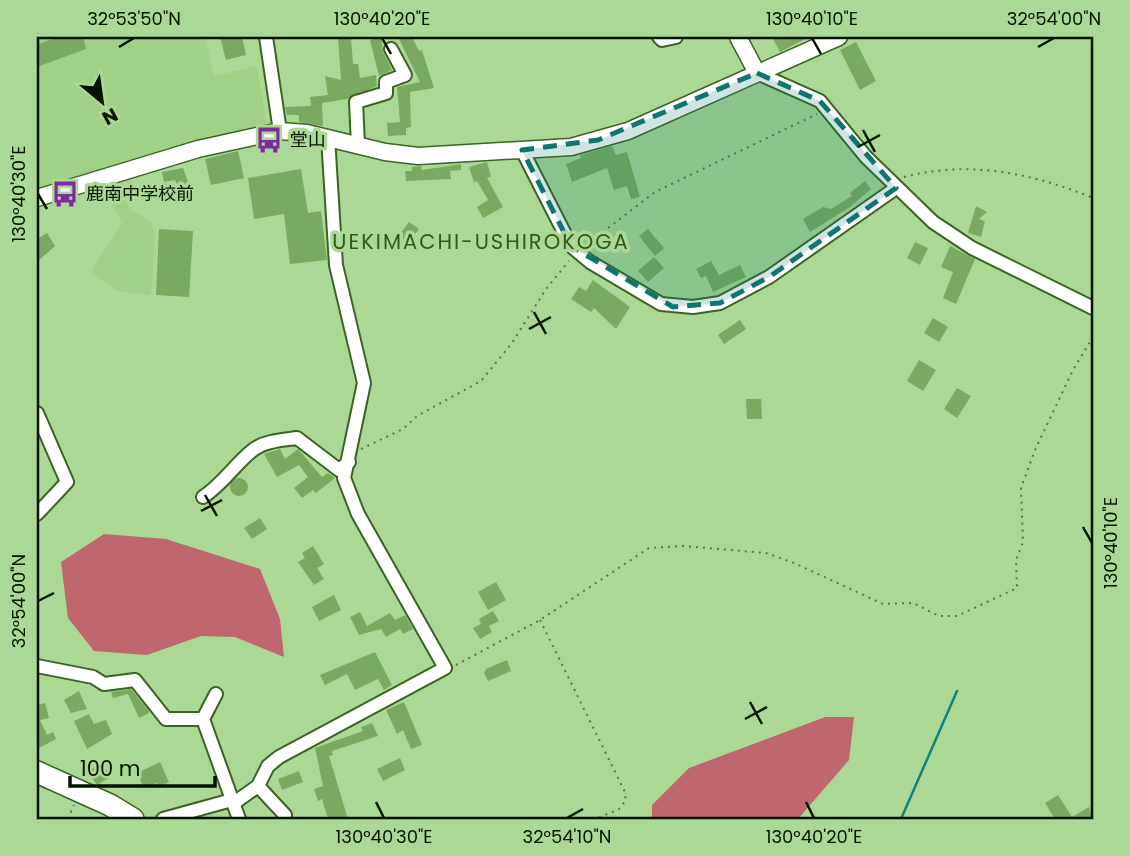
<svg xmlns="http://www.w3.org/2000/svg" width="1130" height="856" viewBox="0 0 1130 856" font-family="Poppins,'Noto Sans JP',sans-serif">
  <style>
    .built { fill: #a1d187 }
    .forest { fill: #c0666e }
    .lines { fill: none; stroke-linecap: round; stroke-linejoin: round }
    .stream { stroke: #0d8484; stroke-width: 2.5 }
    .building { fill: #7aaa5f }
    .street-casing { stroke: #3c6324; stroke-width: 16 }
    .secondary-casing { stroke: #3c6324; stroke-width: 19 }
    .highway-casing { stroke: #3c6324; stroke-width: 24 }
    .path { stroke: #59764c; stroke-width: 2; stroke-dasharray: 2 5; stroke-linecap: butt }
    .street { stroke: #fff; stroke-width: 12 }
    .secondary { stroke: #fff; stroke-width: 16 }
    .highway { stroke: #fff; stroke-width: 21 }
    .marked { fill: #0f766e; fill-opacity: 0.2; stroke: #0f766e; stroke-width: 5; stroke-dasharray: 14 9; stroke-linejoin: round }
    .ticks { fill: none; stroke: #041200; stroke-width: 2.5 }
    .labels { text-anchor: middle; stroke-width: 7; stroke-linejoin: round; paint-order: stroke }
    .poi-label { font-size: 18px; fill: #041200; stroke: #acd895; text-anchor: start }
    .quarter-label { font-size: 21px; letter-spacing: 2px; fill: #335919; stroke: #acd895 }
    .neatline { fill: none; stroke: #041200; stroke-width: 2.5 }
    .ticks-label { font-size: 18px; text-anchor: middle; fill: #041200 }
  </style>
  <rect width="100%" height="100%" fill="#acd895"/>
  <g class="built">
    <path d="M37,37H205L214,76L257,66L267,127L157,153L37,193Z"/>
    <path d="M115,182L130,210L150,220L155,233L151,295L116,291L91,271L122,224L103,184Z"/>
  </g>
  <g class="forest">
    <path d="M104,534L166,539L260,569L280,619L284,657L235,637L201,636L147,655L94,651L68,618L61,562Z"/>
    <path d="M825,717H854L849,760L798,819H652V805L689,768Z"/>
  </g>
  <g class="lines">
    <path class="stream" d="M901,819L957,691"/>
  </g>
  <g class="building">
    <path d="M57,37H83L86,49L37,67V45Z"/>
    <path d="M220,37H242L246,55L226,60Z"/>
    <path d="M338,37H351L353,64H358L360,78L376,75L377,86L347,99L322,103L323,126L299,122V115H287L285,107L311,106L310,97L328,95L325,76L341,80Z"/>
    <path d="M381,37L383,52L392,70L379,76L370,40Z"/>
    <path d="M398,37H412L419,51L422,50L434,88L410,92L411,127L406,128V135L388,136L387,123L400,122L397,87L420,82Z"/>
    <path d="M772,37H809L780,52Z"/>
    <path d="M856,42L876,81L860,90L840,50Z"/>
    <path d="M612,146L616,155L627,152L640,197L631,199L627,186L614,190L607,168L572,182L566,164L581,158L580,155Z"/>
    <path d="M238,151L244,178L211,185L205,159Z"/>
    <path d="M487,162L491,176L487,178L503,207L483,218L477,207L488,200L477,181L474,182L469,167Z"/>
    <path d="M461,164V170L450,171L451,179L406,181L405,171H412V167L421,166L422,170Z"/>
    <path d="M183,168L194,198L184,202L175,180L164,182L162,172Z"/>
    <path d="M301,169L308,213L321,211L327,260L290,264L284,214L254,219L248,178Z"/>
    <path d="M865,181L871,189L850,207L810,232L803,219L823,207L831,209L852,196L850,193Z"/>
    <path d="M976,206L987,212L979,219L985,221L981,237L968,233Z"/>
    <path d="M409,222L419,229L407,245L397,238Z"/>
    <path d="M159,229L193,231L189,297L156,295Z"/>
    <path d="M648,229L664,248L655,256L639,236Z"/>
    <path d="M47,233L55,246L37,262V239Z"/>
    <path d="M915,242L928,248L920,265L907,258Z"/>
    <path d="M950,246L975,259L956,304L943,298L953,272L941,267Z"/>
    <path d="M654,257L664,268L648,282L638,271Z"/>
    <path d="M711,261L719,275L740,265L746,277L713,292L706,276L701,278L696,269Z"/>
    <path d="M593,280L630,307L616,329L594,308L591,312L571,299L579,287L586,291Z"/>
    <path d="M933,318L948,327L939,342L924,333Z"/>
    <path d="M740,320L746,329L724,344L718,335Z"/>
    <path d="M919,360L936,370L923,391L907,381Z"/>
    <path d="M957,388L971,396L957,418L944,409Z"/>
    <path d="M746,399H761L762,419H747Z"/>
    <path d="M280,449L285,459L298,449L322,477L328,473L335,478L316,493L313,490L302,498L294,488L308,477L299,465L277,477L264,454Z"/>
    <circle cx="239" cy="487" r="9"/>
    <path d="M260,518L267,529L252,539L244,528Z"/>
    <path d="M313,546L324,564L317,568L324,579L314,585L298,562L305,558L302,553Z"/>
    <path d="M496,582L506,600L488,610L478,592Z"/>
    <path d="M334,595L341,610L319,621L312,607Z"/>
    <path d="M493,611L499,621L489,626L492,632L480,639L473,628L481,624L479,619Z"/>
    <path d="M360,612L367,626L390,613L395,620L405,615L413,629L403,634L400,629L386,637L381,629L359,635L350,617Z"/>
    <path d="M375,652L392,685L384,690L378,679L355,690L347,674L325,685L320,675Z"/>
    <path d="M507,660L511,671L488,681L484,673L486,669Z"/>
    <path d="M131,689L149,711V713L139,718L128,694L113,698L111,692Z"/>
    <path d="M79,691L87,709L71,713L64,700Z"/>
    <path d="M404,702L422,745L411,749L403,730L397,734L386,710Z"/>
    <path d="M45,703L49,718L40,720L47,735L53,732L56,739L37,749V705Z"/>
    <path d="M89,714L94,724L106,720L112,734L87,749L74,721Z"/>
    <path d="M372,723L378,736L332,751L333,755L329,756L348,819H328L322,799L318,801L314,789L323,786L315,748L363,731L361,727Z"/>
    <path d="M400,758L405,770L383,781L377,769Z"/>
    <path d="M160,762L169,782L159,787L157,783L144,788L137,773Z"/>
    <path d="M103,763L110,777L97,785L87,771Z"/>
    <path d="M299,771L303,782L282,790L278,779Z"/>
    <path d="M1058,795L1072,817L1089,807L1093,819H1055L1045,803Z"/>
  </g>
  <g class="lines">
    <g class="street-casing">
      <g id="street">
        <path d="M266,37L280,131"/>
        <path d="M659,37L662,40L676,37"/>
        <path d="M757,73L820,101L866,157L933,222L972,248L1093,308"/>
        <path d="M358,145L356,102L386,93V82L405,75L391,49"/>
        <path d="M522,150L571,246L590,262L661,304L693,307L720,303L769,277L896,188"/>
        <path d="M37,413L67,482L37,514"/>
        <path d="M203,497C223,484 235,464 253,450C264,441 283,440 297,438L339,470L349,462"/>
        <path d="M37,666L93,677L104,684L135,680L166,719H203"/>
        <path d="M216,694L203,719L239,819"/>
        <path d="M258,786L268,766L279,757L445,668L358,514L344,478L364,383L336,265L328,137"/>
        <path d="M234,803L258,786L285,815"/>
        <path d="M163,819L232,800"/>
      </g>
    </g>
    <g class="secondary-casing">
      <g id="secondary">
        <path d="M738,37L757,73"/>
        <path d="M37,198L198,149L280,131L307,133L385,152L418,156L571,147L628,131L839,37"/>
      </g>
    </g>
    <g class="highway-casing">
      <path id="highway" d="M37,772L110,805L133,819"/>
    </g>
    <g class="path">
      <path d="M904,177C968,160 1032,173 1093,198"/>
      <path d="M586,245L655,192L817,114"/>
      <path d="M361,449L403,429L417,416L481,381L512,343L546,289L569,261"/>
      <path d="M540,620L624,790L626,800L619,809L596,819"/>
      <path d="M456,665L540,620L649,548L683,546L766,553L794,563L883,604L913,603L939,616H957L1017,588L1016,560L1023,542L1021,488L1035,450L1073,370L1093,337"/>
      <path d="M68,819L74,805"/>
    </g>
    <use href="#street" class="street"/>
    <use href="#secondary" class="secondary"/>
    <use href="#highway" class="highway"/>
  </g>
  <path class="marked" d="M757,73L820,101L896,188L769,277L720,303L673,307L571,246L522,150L598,140Z"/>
  <path class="ticks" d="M382,38L391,54M812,38L821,54M119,47L134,38M1038,47L1054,38M863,130L875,152M858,147L880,135M38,194L47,209M534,312L546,334M529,329L551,317M205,495L217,516M201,511L222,500M1083,527L1092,543M38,601L54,593M750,702L762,724M745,719L767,707M376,802L384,818M806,802L814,818M567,818L583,809"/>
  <defs>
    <g id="bus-bare" transform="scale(2.1)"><path d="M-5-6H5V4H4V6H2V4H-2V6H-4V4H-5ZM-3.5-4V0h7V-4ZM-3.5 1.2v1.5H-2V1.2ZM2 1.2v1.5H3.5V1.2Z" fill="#7e2c9c" stroke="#acd895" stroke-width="2.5" paint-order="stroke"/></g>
  </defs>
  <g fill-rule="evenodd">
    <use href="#bus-bare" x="269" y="140"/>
    <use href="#bus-bare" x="65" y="194"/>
  </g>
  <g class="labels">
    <g class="poi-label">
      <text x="290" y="146">堂山</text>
      <text x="86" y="200">鹿南中学校前</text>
    </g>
    <g class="quarter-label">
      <text x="481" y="249">UEKIMACHI-USHIROKOGA</text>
    </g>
  </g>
  <rect width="1130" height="856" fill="none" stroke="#acd895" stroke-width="77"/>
  <g transform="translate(102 102) rotate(151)" stroke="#acd895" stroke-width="5" paint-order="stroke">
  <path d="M0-5L12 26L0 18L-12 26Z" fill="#041200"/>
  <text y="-10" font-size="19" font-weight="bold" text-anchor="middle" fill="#041200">N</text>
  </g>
  <path d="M70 776v10h145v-10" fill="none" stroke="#041200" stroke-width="3.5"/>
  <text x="80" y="776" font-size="21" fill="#041200" stroke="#acd895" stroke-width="5" paint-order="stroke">100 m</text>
  <rect x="38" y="38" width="1054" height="780" class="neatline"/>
  <g class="ticks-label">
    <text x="134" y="25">32°53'50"N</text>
    <text x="382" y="25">130°40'20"E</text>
    <text x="812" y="25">130°40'10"E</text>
    <text x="1054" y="25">32°54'00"N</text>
    <text transform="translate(19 194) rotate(-90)" y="6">130°40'30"E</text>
    <text transform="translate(1111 543) rotate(-90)" y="6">130°40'10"E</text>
    <text transform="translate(19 601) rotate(-90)" y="6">32°54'00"N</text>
    <text x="384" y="843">130°40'30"E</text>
    <text x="567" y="843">32°54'10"N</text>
    <text x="814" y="843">130°40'20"E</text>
  </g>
</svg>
